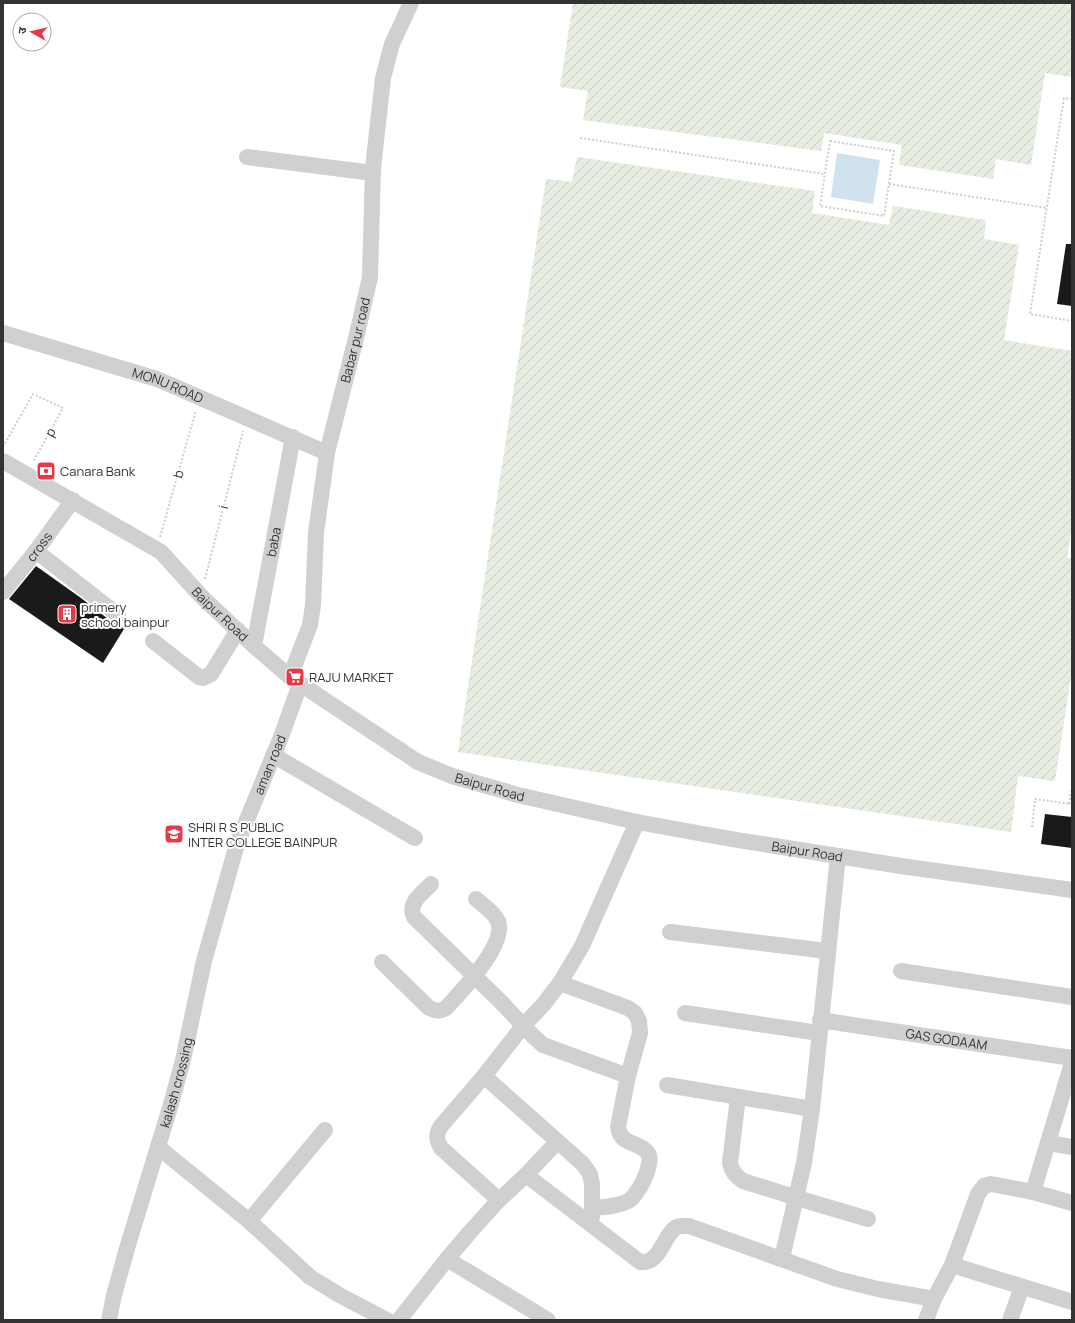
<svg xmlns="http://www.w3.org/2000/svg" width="1075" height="1323" viewBox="0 0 1075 1323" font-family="Manrope,'Noto Sans Devanagari',sans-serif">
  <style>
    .garden { fill: url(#garden-furrows) }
    .water { fill: #cfe2ee }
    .building { fill: #1a1a1a }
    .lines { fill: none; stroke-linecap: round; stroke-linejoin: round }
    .path { stroke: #cdcdcd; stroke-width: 2; stroke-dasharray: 2 2; stroke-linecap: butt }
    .minor { stroke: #d0d0d0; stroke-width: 16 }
    .labels { text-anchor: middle; stroke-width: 4; stroke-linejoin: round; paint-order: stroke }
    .street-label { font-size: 13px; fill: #333; stroke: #fff }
    .poi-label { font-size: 13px; fill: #333; stroke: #fff; text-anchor: start }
  </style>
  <defs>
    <pattern id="garden-furrows" width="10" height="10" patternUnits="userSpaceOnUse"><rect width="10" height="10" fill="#e6ecdf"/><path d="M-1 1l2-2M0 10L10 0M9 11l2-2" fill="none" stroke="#c6cbc0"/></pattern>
  </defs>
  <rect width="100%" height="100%" fill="#fff"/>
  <g class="garden">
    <path d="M573,3H1072V77L1045,73L1031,165L996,159L993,179L899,165L902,145L824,133L821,151L583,120L588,91L560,87Z"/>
    <path d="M577,157L815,191L812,213L889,225L893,206L986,220L984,239L1019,245L1004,340L1072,351V526L1067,558L1072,559V670L1055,781L1018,776L1011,832L458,752L546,179L572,182Z"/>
  </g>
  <path class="water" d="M837,153L880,160L873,204L831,197Z"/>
  <g class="building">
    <path d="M1066,244H1072V306L1057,304Z"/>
    <path d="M36,566L81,598L112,622L118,624L124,629L103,663L9,599Z"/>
    <path d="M1045,814L1072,817V848L1041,844Z"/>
  </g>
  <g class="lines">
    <g class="path">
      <path d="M1072,99L1064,98L1030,314L1072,321"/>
      <path d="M580,138L824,174"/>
      <path d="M830,141L894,151L884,216L820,206Z"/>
      <path d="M889,184L1047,208"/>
      <path d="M3,447L33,394L63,408L33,462"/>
      <path d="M160,537L196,410"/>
      <path d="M205,579L243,431"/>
      <path d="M1069,804L1072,787"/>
      <path d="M1032,827L1035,799L1072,804"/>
    </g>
    <g class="minor">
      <path d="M247,157L373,173"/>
      <path id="s1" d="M3,333L157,379L327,453"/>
      <path id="s2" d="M3,461L161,552L201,596L254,646L290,677L418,762L452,776L518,795L637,822L731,839L901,866L1072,890"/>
      <path d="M36,551L118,615"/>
      <path id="s3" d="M3,592L36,551L73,500"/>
      <path d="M153,641L199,677L203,678L211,674L238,630"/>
      <path id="s4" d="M254,646L293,437"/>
      <path id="s5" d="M290,677L310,625L313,605L316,533L327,453L358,330L370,277L373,168L383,78L392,44L411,3"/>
      <path d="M273,755L415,838"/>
      <path d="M431,884C422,894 407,903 414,917L502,1003L533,1036L543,1045L628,1076"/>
      <path d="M670,932L827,951"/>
      <path d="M382,962L429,1008C436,1011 439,1012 446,1008C461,992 507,944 498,921C494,912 483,905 476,899"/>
      <path d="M901,971L1072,997"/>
      <path d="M560,983L628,1008L635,1013L639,1021L640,1033L628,1076L618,1127C621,1146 636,1140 647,1152C656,1161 638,1196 628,1201C617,1207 604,1207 592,1208"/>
      <path d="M685,1013L819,1033"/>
      <path id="s6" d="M820,1020L1072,1058"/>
      <path d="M484,1076L583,1164L590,1174L592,1184V1217"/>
      <path d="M667,1085L812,1109"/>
      <path d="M738,1097L730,1163C732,1172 736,1176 743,1181L797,1198L868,1219"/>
      <path d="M1048,1143L1072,1147"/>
      <path d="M158,1147L249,1221L310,1277L341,1296L387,1320"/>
      <path d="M526,1175L640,1262C659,1265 663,1238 674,1229C678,1225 684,1226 689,1226L837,1279L878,1289L934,1299"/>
      <path d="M1033,1192L1072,1063"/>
      <path d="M499,1200L441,1148C436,1139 436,1134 441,1126L484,1076L523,1026L543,1005L560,983L582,946L637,822"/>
      <path d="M249,1221L325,1130"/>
      <path d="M782,1258L804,1163L812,1109L838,856"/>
      <path d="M447,1259L548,1320"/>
      <path d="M952,1265L1072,1302"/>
      <path id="s7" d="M109,1320L114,1295L128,1245L171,1104L183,1060L204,961L237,844L281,737L300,684"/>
      <path d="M399,1320L447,1259L470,1232L499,1200L526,1175L557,1142"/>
      <path d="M926,1320L934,1299L952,1265L978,1194L984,1186L991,1184L1033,1192L1072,1203"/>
      <path d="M1010,1320L1022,1287"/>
    </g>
  </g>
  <defs>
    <g id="bank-square" transform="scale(1)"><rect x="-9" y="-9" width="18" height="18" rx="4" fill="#e63946" stroke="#fff"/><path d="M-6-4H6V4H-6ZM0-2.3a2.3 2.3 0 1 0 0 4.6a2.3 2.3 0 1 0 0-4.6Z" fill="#fff"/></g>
    <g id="building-square" transform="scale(1)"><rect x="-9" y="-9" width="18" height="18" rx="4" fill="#e63946" stroke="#fff"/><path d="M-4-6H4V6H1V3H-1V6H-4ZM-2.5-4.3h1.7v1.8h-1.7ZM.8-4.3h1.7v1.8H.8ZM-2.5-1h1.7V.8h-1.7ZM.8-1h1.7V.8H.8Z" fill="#fff"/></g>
    <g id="supermarket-square" transform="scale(1)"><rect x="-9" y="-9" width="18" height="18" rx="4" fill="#e63946" stroke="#fff"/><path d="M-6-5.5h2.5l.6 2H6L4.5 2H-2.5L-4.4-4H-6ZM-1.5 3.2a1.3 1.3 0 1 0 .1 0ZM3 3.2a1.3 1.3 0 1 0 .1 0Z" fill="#fff"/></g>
    <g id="university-square" transform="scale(1)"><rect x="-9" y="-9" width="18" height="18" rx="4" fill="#e63946" stroke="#fff"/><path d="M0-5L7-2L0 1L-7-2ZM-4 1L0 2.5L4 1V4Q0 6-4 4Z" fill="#fff"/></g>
  </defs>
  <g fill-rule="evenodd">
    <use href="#bank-square" x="46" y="471"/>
    <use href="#building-square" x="67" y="614"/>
    <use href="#supermarket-square" x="295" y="677"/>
    <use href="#university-square" x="174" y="834"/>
  </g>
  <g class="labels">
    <g class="street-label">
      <text dy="5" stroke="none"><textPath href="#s5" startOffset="345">Babar pur road</textPath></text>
      <text dy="5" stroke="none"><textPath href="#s1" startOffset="173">MONU ROAD</textPath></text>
      <text transform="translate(50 432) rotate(-62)" y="5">p</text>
      <text transform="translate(178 474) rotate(-74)" y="5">b</text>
      <text transform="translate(223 507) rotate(-76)" y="5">i</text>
      <text dy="5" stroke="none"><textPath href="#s4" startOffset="106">baba</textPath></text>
      <text dy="5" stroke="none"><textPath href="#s3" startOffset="58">cross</textPath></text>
      <text dy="5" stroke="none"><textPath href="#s2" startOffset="268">Baipur Road</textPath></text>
      <text dy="5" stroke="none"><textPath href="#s7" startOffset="579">aman road</textPath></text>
      <text dy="5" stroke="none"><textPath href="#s2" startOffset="592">Baipur Road</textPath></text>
      <text dy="5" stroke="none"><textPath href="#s2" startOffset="916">Baipur Road</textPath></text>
      <text dy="5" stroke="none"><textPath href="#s6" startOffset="128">GAS GODAAM</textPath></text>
      <text dy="5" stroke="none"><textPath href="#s7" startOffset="247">kalash crossing</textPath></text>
    </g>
    <g class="poi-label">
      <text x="60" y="476">Canara Bank</text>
      <text x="81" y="612">primery<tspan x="81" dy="15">school bainpur</tspan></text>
      <text x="309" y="682">RAJU MARKET</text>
      <text x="188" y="832">SHRI R S PUBLIC<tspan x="188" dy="15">INTER COLLEGE BAINPUR</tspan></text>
    </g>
  </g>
  <rect width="1075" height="1323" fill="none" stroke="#333333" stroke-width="8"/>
  <g transform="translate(32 32) rotate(278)"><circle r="19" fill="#ffffff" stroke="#adadad"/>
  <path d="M0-3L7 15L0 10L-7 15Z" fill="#e63946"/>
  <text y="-6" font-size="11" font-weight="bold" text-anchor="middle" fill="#333333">उ</text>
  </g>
</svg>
